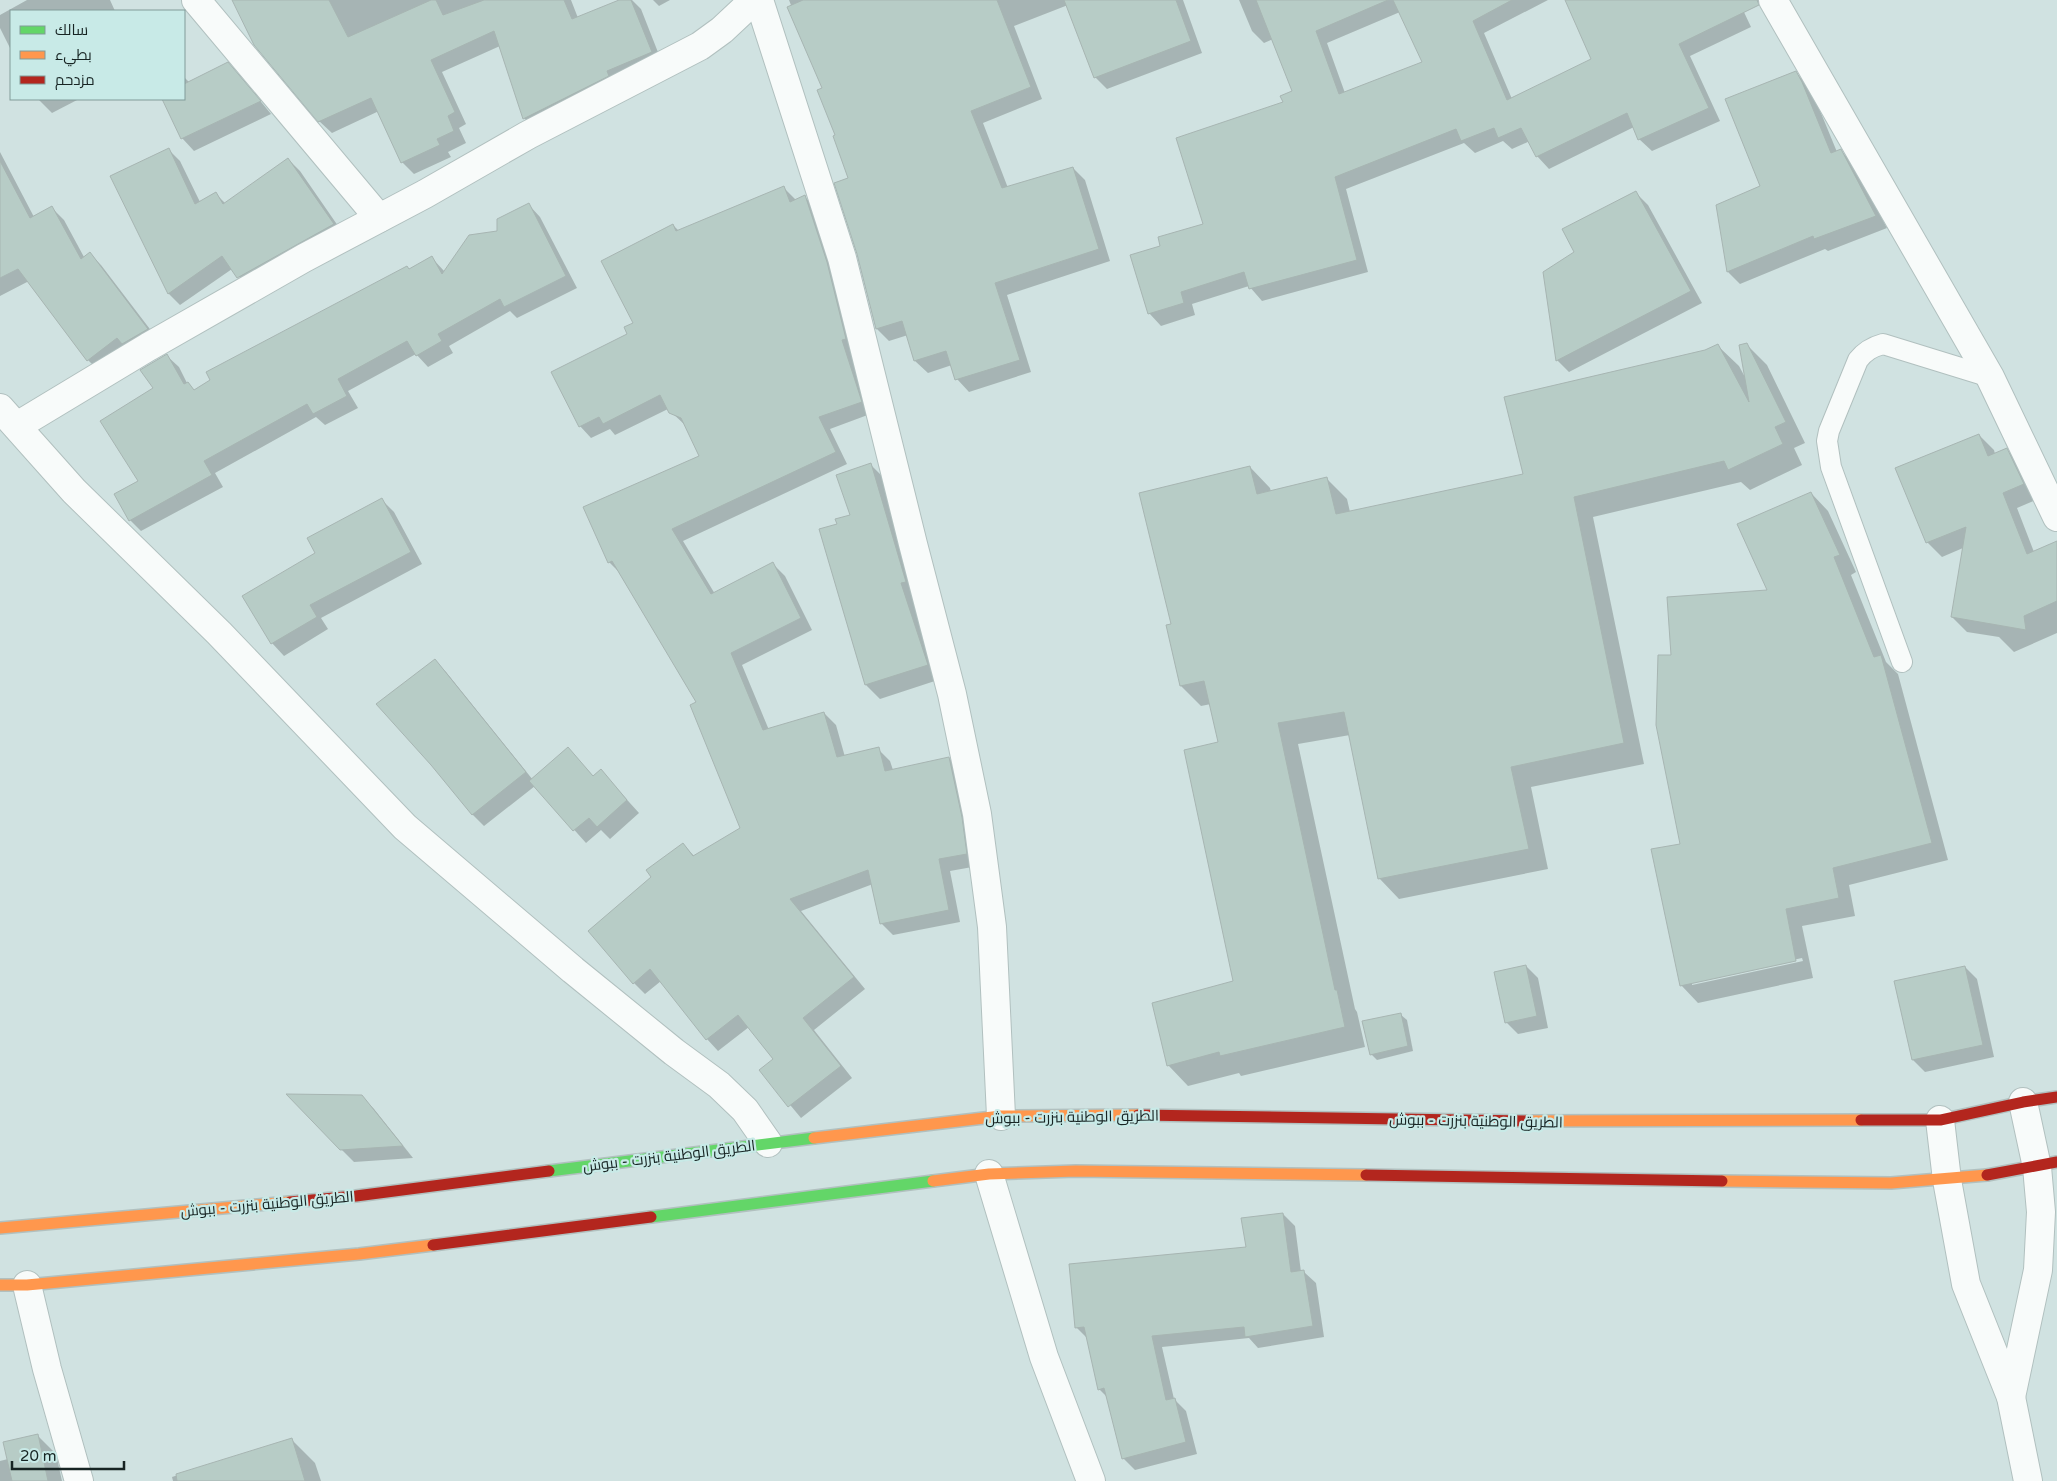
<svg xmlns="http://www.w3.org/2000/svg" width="2057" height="1481" viewBox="0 0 2057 1481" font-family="'Varela Round',Cairo,sans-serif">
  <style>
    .shadow { fill: #0003; fill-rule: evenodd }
    .building { fill: #b7ccc6; stroke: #a7b5b2 }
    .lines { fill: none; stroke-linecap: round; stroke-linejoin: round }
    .lane-casing { stroke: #b1c0bf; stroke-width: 22 }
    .street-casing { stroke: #b1c0bf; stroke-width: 30 }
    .fast-casing { stroke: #b1c0bf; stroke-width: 14 }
    .slow-casing { stroke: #b1c0bf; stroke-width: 14 }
    .jam-casing { stroke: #b1c0bf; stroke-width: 14 }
    .lane { stroke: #f8fbfa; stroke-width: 20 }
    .street { stroke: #f8fbfa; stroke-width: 28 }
    .fast { stroke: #63d668; stroke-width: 11 }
    .slow { stroke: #ff974d; stroke-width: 11 }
    .jam { stroke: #b3261e; stroke-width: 11 }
    .labels { text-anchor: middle; stroke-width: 4.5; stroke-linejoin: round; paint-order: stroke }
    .street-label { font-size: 15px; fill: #172423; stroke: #c8eae7 }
  </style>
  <rect width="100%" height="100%" fill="#d0e2e1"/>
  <g class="shadow">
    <path d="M27,0H110L115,11H11V50L0,28V15Z"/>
    <path d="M233,0H571L578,18L622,0H632L641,9L663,65L536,130L524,118L500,46L442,72L466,124L459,128L466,143L448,152L451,157L414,174L402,162L379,111L332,133L319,121Z"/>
    <path d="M653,0H670L659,6Z"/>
    <path d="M789,0H1183L1202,53L1107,89L1095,77L1068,5L1014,26L1042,99L983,123L1008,188L1073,168L1085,180L1110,261L1007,295L1031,372L969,392L957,379L952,365L928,373L915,361L908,335L889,341L877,329L858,254L849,178L823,89Z"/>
    <path d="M1239,0H1548L1484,33L1512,99L1593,60L1566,0H1764L1743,10L1751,27L1690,56L1720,121L1652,151L1639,139L1634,127L1549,169L1537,156L1530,141L1512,149L1503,141L1475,153L1464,143L1346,189L1368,272L1262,301L1249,286L1192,304L1195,315L1161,326L1149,313L1162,247L1205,225L1284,103L1294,92L1273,39L1264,43L1252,31ZM1400,12L1424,63L1345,93L1327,43Z"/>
    <path d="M1795,72L1807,84L1814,96L1837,152L1841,151L1853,163L1887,228L1828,251L1825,249L1740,284L1728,272L1717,206L1762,186Z"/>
    <path d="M240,76L271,114L194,151L182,138L163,99H184V77L189,82Z"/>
    <path d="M38,99H79L52,113Z"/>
    <path d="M169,150L180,161L200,202L215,193L226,204L288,159L300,171L345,236L250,289L232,269L180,305L169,294L112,177Z"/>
    <path d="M0,152L34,217L52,208L64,220L84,257L90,254L101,265L159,341L100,372L88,360L29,281L0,296Z"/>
    <path d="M784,188L796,200L805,197L817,209L873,413L830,429L847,464L683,541L715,594L773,564L785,576L812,630L742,665L769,730L824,713L836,725L845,757L878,749L890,761L893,770L949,758L961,770L978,866L950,871L960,922L893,935L881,923L873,884L801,911L865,989L814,1030L852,1078L801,1118L761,1070L774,1060L749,1027L718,1051L707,1039L661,981L645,994L634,983L653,878L683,844L695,857L742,828L698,703L621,574L609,562L700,457L686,426L668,409L615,435L610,429L591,438L580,426L635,323L673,225L679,231Z"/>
    <path d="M1636,193L1648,205L1702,303L1569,372L1557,360L1544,272L1576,252Z"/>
    <path d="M529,205L540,217L577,288L517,318L510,311L449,346L453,353L428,367L416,354L348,391L358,408L325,425L316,417L215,473L223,487L141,531L130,520L139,482L155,389L167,356L179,367L187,383L195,391L432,258L445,272L498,232Z"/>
    <path d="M1746,344L1767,365L1805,443L1794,448L1802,465L1750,490L1741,482L1593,517L1644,764L1531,787L1548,869L1399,899L1379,878L1350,735L1298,744L1355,1009L1357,1012L1365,1047L1241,1076L1239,1073L1188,1086L1168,1065L1234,982L1219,743L1211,704L1201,706L1181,686L1172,625L1250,467L1270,488L1271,492L1326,478L1347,499L1350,512L1524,475L1706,352L1718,346L1739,366L1746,379Z"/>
    <path d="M1979,435L1994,450L1995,454L2007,450L2021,465L2038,499L2017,508L2034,552L2057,542V633L2014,652L1999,637L1967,632L1952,617L1963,548L1942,557L1927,542Z"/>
    <path d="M870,464L884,478L941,679L880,699L866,685L821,530L838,525L852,516Z"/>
    <path d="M1811,493L1828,511L1856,572L1851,575L1886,662L1898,674L1948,860L1849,885L1855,916L1802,926L1813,978L1698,1003L1681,985L1682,845L1672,656L1769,592ZM1802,958L1803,961L1692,985V982Z"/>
    <path d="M382,500L394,512L422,564L321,618L328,629L284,656L272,643L317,553Z"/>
    <path d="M435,661L446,672L533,780L568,749L594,777L601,771L639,813L610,839L601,830L586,843L535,786L484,826L472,814Z"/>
    <path d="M1526,966L1538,978L1548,1028L1518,1034L1506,1022Z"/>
    <path d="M1965,967L1977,979L1994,1057L1925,1072L1913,1060Z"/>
    <path d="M1401,1015L1407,1020L1413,1051L1377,1060L1371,1054Z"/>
    <path d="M361,1096L374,1109L413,1158L354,1162L341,1149Z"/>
    <path d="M1283,1214L1295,1226L1301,1272H1304L1316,1283L1324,1337L1258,1348L1249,1338L1162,1347L1174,1399L1186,1411L1197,1454L1135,1470L1123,1458L1107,1397L1099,1389L1088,1339L1076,1327L1247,1248Z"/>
    <path d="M38,1436L56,1454L62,1481H0V1461L8,1459Z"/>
    <path d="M291,1439L315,1463L321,1481H173L172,1477Z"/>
  </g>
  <g class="building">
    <path d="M232,0H329L348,37L431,0H436L443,15L484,0H564L572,19L619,0H631L652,52L607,71L609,76L523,119L494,31L431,60L455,112L448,116L454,131L437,139L440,145L401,163L371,98L318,122L254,45Z"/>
    <path d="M803,0H997L1031,87L971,111L1002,188L1073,167L1099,249L995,283L1020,360L955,380L946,351L914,361L902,321L876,329L857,254L834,183L848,178L833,136L835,135L817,90L822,88L787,7Z"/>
    <path d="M1064,0H1176L1191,41L1094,78Z"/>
    <path d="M1256,0H1388L1316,31L1339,94L1422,62L1393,0H1512L1473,21L1507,100L1591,59L1565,0H1757L1759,5L1679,44L1709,108L1638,140L1627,113L1536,157L1521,128L1498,138L1494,128L1461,141L1456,129L1335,177L1357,260L1249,289L1244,272L1181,292L1184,303L1148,314L1130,255L1160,246L1158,237L1203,224L1176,138L1283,102L1280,96L1292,91Z"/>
    <path d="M228,62L261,101L181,139L162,99H184V84Z"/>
    <path d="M1796,71L1802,82L1831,153L1841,149L1876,216L1814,239L1813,236L1727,272L1716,205L1760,186L1725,99Z"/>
    <path d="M169,148L195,204L216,192L223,204L288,158L334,224L237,278L222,256L168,294L110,176Z"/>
    <path d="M0,161L30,218L52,206L81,259L90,252L148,329L122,344L117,338L87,361L18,269L0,278Z"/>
    <path d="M784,186L790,202L805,195L827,262L846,339L842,340L862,402L819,417L836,452L672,529L711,594L773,562L801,618L731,653L763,730L824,712L837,757L879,747L885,771L949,757L962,817L967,854L939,859L949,910L880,924L868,870L790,899L854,977L803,1018L841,1066L788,1107L759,1070L773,1059L738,1015L706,1040L650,969L633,984L588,931L651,877L646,870L683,843L693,856L740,828L690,705L696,702L612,561L608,563L583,507L699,456L681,418L669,413L660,395L603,424L599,417L579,427L551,372L627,334L624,327L633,323L601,261L673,224L676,231Z"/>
    <path d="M1636,191L1691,291L1556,361L1543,272L1574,252L1562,229Z"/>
    <path d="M529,203L566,276L504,307L500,299L438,334L442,341L416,356L407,341L338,379L347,396L313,414L307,404L204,461L212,475L129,521L114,494L138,481L100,421L153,388L140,370L167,354L184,384L188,382L194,390L210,380L206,372L407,266L409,269L432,256L442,274L469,235L497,231V219Z"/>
    <path d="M1747,343L1786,422L1775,427L1783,444L1728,470L1724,461L1574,497L1624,743L1511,767L1529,849L1378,879L1344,712L1278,723L1335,990H1337L1345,1027L1220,1056L1219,1052L1167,1066L1152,1003L1233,981L1184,750L1218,742L1204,681L1180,686L1166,625L1171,624L1139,493L1250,466L1257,494L1327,477L1336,514L1523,474L1504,397L1705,350L1718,344L1749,402L1739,345Z"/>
    <path d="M1979,434L1988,456L2007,448L2024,484L2003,493L2027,554L2057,541V601L2024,616L2026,630L1951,617L1966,527L1926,543L1895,468Z"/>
    <path d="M871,463L906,582L901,583L928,665L865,685L819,529L837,524L835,519L850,515L836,475Z"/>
    <path d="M1811,492L1840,555L1834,557L1874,657L1881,655L1932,843L1833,868L1839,898L1786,909L1796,961L1680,986L1651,849L1680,844L1656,725L1658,655H1671L1667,597L1767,590L1737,524Z"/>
    <path d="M382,498L411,552L310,605L317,617L271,644L242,596L315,553L307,538Z"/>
    <path d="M435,659L526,772L472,815L431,765L376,704Z"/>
    <path d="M568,747L593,776L601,769L627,800L597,827L589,818L573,831L529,781Z"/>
    <path d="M1526,965L1537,1016L1505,1023L1494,972Z"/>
    <path d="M1965,966L1983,1045L1912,1060L1894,981Z"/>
    <path d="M1401,1013L1408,1046L1370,1055L1362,1021Z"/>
    <path d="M286,1094L362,1095L403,1146L340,1150Z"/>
    <path d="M1283,1213L1291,1272L1304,1270L1313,1326L1245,1337L1244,1327L1152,1336L1166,1400L1175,1398L1186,1442L1122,1459L1104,1388L1098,1390L1084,1327L1075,1328L1069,1264L1246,1247L1241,1218Z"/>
    <path d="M38,1434L48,1481H12L3,1442Z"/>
    <path d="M292,1438L305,1481H177L176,1474Z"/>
  </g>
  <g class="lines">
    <g class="lane-casing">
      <path id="lane" d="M1902,662L1831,467L1827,441L1829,431L1858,360C1865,351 1872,347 1883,344L1990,377"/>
    </g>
    <g class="street-casing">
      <g id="street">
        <path d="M196,0L379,218"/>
        <path d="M759,0L842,258L913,544L952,694L977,814L992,927L1001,1116"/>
        <path d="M1773,0L1990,377L2057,517"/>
        <path d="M0,408L74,491L219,633L405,827L573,970L674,1052L719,1085L745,1110L768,1143"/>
        <path d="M17,426L148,347L304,258L425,194L528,135L700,46L722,30L754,0"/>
        <path d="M1940,1120L1947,1180L1966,1284L2011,1397L2028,1481"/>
        <path d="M989,1174L1044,1357L1091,1481"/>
        <path d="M27,1285L47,1369L79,1481"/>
        <path d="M2011,1397L2038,1270L2041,1212L2037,1167L2023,1102"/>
      </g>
    </g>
    <g class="fast-casing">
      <g id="fast">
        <path d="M549,1171L814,1138"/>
        <path d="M651,1217L933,1181"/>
      </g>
    </g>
    <g class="slow-casing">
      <g id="slow">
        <path d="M1526,1121L1861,1120"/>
        <path d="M814,1138L1001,1116L1138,1115"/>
        <path d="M933,1181L989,1174L1076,1171L1366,1175"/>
        <path d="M1722,1181L1891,1183L1987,1175"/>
        <path d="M0,1228L290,1202"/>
        <path d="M0,1285H27L359,1254L433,1245"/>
      </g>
    </g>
    <g class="jam-casing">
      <g id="jam">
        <path d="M1138,1115L1526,1121"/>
        <path d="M1861,1120H1940L2023,1102L2057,1097"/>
        <path d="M1366,1175L1722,1181"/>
        <path d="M1987,1175L2057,1162"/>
        <path d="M290,1202L356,1196L549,1171"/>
        <path d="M433,1245L651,1217"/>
      </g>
    </g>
    <use href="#lane" class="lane"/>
    <use href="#street" class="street"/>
    <use href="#fast" class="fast"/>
    <use href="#slow" class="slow"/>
    <use href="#jam" class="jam"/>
  </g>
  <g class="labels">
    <g class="street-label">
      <text transform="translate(1072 1117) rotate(-1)" y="5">الطريق الوطنية بنزرت - ببوش</text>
      <text transform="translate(1476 1121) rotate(1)" y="5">الطريق الوطنية بنزرت - ببوش</text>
      <text transform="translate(669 1156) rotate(-7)" y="5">الطريق الوطنية بنزرت - ببوش</text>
      <text transform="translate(267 1204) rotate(-5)" y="5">الطريق الوطنية بنزرت - ببوش</text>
    </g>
  </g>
  <rect x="10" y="10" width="175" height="90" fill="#c8eae7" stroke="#819b99"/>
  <rect x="20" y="26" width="25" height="8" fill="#63d668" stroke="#819b99"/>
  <text x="55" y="35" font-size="15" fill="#172423">سالك</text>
  <rect x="20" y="51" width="25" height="8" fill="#ff974d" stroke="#819b99"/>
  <text x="55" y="60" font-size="15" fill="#172423">بطيء</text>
  <rect x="20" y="76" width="25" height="8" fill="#b3261e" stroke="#819b99"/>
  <text x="55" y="85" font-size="15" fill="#172423">مزدحم</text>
  <path d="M12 1461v8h112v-8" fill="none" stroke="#172423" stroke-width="2.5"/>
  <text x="20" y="1461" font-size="15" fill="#172423" stroke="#c8eae7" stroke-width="4" paint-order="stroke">20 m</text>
</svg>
